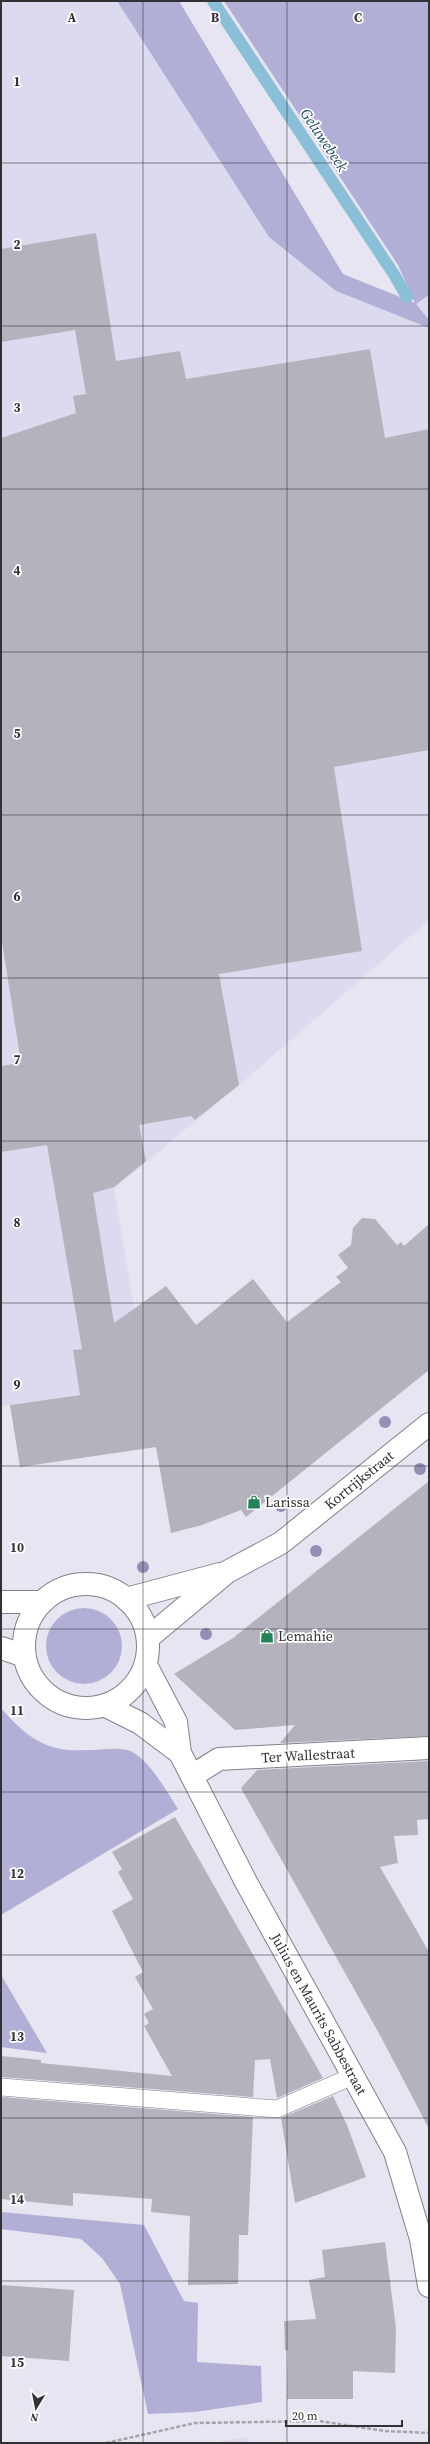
<svg xmlns="http://www.w3.org/2000/svg" width="430" height="2444" viewBox="0 0 430 2444" font-family="'Source Serif 4',serif">
  <style>
    .built { fill: #dcdaee }
    .education { fill: #e6d7ea }
    .green { fill: #b2afd6 }
    .lines { fill: none; stroke-linecap: round; stroke-linejoin: round }
    .stream { stroke: #8abfd7; stroke-width: 12 }
    .building { fill: #b3b2bd }
    .service-casing { stroke: #81808b; stroke-width: 18 }
    .minor-casing { stroke: #81808b; stroke-width: 24 }
    .tertiary-casing { stroke: #81808b; stroke-width: 24 }
    .path { stroke: #a5a4ad; stroke-width: 2.5; stroke-dasharray: 4 2; stroke-linecap: butt }
    .service { stroke: #fff; stroke-width: 17 }
    .minor { stroke: #fff; stroke-width: 22 }
    .tertiary { stroke: #fff; stroke-width: 22 }
    .tree { fill: #948fb4 }
    .grid { fill: none; stroke: #323136; stroke-width: 1; stroke-opacity: 0.55 }
    .labels { text-anchor: middle; stroke-width: 3.5; stroke-linejoin: round; paint-order: stroke }
    .street-label { font-size: 14px; fill: #323136; stroke: #fff }
    .poi-label { font-size: 14px; fill: #323136; stroke: #fff; text-anchor: start }
    .water-label { font-size: 15px; font-style: italic; fill: #1c495b; stroke: #fff }
    .grid-label { font-size: 13px; text-anchor: middle; font-weight: bold; fill: #323136; stroke: #fff; stroke-width: 3.5; stroke-linejoin: round; paint-order: stroke }
  </style>
  <rect width="100%" height="100%" fill="#e6e5f1"/>
  <g class="built">
    <path d="M1,1H117L269,237L336,291L429,328V920L246,1079L114,1189L147,1384L1,1406Z"/>
    <path d="M429,295V320L416,304Z"/>
  </g>
  <path class="education" d="M249,2437L248,2443H210Z"/>
  <g class="green">
    <path d="M117,1H179L343,274L415,303L398,265L224,1H429V295L416,304L429,320V328L336,291L269,237Z"/>
    <circle cx="84" cy="1646" r="38"/>
    <path d="M1,1708C26,1737 47,1753 87,1750C99,1750 115,1747 127,1750C146,1754 167,1792 178,1809L1,1915Z"/>
    <path d="M1,1975L47,2053L1,2047Z"/>
    <path d="M1,2212L144,2225L184,2301L198,2303L197,2362L261,2366L262,2402L195,2412L148,2414L120,2284L102,2258L81,2239L1,2229Z"/>
  </g>
  <g class="lines">
    <path class="stream" d="M213,1L395,276L407,297"/>
  </g>
  <g class="building">
    <path d="M96,233L116,361L180,351L186,379L370,349L385,438L429,429V750L334,767L362,951L219,974L239,1085L195,1120L191,1116L139,1125L146,1161L114,1187L93,1193L114,1323L166,1286L196,1325L253,1279L287,1322L341,1282L336,1277L348,1268L338,1255L351,1245L353,1228L362,1218L375,1219L397,1245L401,1242L404,1246L429,1224V1370L246,1517L241,1510L202,1525L171,1533L156,1447L20,1467L10,1405L80,1395L73,1350L82,1349L47,1145L1,1152V1066L21,1063L1,935V438L76,413L73,396L86,394L75,330L1,342V249Z"/>
    <path d="M429,1481V1736L280,1743L295,1725L235,1730L174,1674L233,1638Z"/>
    <path d="M429,1761V1819L417,1820L418,1835L394,1836L398,1863L380,1867L429,1952V2129L381,2037L241,1788L257,1770Z"/>
    <path d="M175,1817L323,2078L277,2098L270,2059L255,2060L253,2097L1,2077V2056L41,2060V2063L172,2076L144,2026L149,2023L144,2014L153,2009L135,1977L143,1972L112,1911L133,1899L118,1872L122,1869L112,1852Z"/>
    <path d="M333,2096L347,2125L366,2177L295,2203L281,2118Z"/>
    <path d="M1,2097L253,2117L248,2235H239L238,2284L188,2285L190,2216L151,2212L152,2199L73,2193V2206L1,2199Z"/>
    <path d="M385,2242L396,2328L395,2373L353,2371V2399H287L288,2351L285,2350L284,2321L316,2319L309,2280L325,2277L322,2250Z"/>
    <path d="M1,2285L74,2290L69,2361L1,2356Z"/>
  </g>
  <g class="lines">
    <g class="service-casing">
      <path id="service" d="M1,2087L277,2109L353,2076"/>
    </g>
    <g class="minor-casing">
      <path id="minor" d="M192,1776L219,1759L429,1748"/>
    </g>
    <g class="tertiary-casing">
      <g id="tertiary">
        <circle cx="86" cy="1646" r="62"/>
        <path d="M126,1599L220,1574"/>
        <path d="M1,1602H41"/>
        <path d="M148,1638L227,1572L281,1543L429,1424"/>
        <path d="M1,1648L22,1655"/>
        <path d="M146,1665L176,1722L180,1753L246,1882L395,2152L421,2239L429,2286"/>
        <path d="M108,1707L140,1723L180,1753"/>
      </g>
    </g>
    <path class="path" d="M106,2443L195,2423L319,2421L385,2431L429,2433"/>
    <use href="#service" class="service"/>
    <use href="#minor" class="minor"/>
    <use href="#tertiary" class="tertiary"/>
  </g>
  <g class="tree">
    <circle cx="385" cy="1422" r="6"/>
    <circle cx="420" cy="1469" r="6"/>
    <circle cx="281" cy="1506" r="6"/>
    <circle cx="316" cy="1551" r="6"/>
    <circle cx="143" cy="1567" r="6"/>
    <circle cx="206" cy="1634" r="6"/>
  </g>
  <path class="grid" d="M143,1V2443M287,1V2443M1,163H429M1,326H429M1,489H429M1,652H429M1,815H429M1,978H429M1,1141H429M1,1303H429M1,1466H429M1,1629H429M1,1792H429M1,1955H429M1,2118H429M1,2281H429"/>
  <defs>
    <g id="shop-bare" transform="scale(1.08)"><path d="M-5-2.5h2.3a2.7 3.5 0 0 1 5.4 0H5L5.5 6h-11ZM-1.5-2.5h3a1.5 2.3 0 0 0-3 0Z" fill="#248158" stroke="#fff" stroke-width="2.5" paint-order="stroke"/></g>
  </defs>
  <g fill-rule="evenodd">
    <use href="#shop-bare" x="254" y="1502"/>
    <use href="#shop-bare" x="267" y="1636"/>
  </g>
  <g class="labels">
    <g class="street-label">
      <text transform="translate(359 1480) rotate(-39)" y="5">Kortrijkstraat</text>
      <text transform="translate(308 1755) rotate(-3)" y="5">Ter Wallestraat</text>
      <text transform="translate(319 2014) rotate(61)" y="5">Julius en Maurits Sabbestraat</text>
    </g>
    <g class="poi-label">
      <text x="265" y="1507">Larissa</text>
      <text x="278" y="1641">Lemahie</text>
    </g>
    <g class="water-label">
      <text transform="translate(324 140) rotate(56)" y="5">Geluwebeek</text>
    </g>
  </g>
  <g class="grid-label">
    <text x="72" y="22">A</text>
    <text x="215" y="22">B</text>
    <text x="358" y="22">C</text>
    <text x="17" y="86">1</text>
    <text x="17" y="249">2</text>
    <text x="17" y="412">3</text>
    <text x="17" y="575">4</text>
    <text x="17" y="738">5</text>
    <text x="17" y="901">6</text>
    <text x="17" y="1064">7</text>
    <text x="17" y="1227">8</text>
    <text x="17" y="1389">9</text>
    <text x="17" y="1552">10</text>
    <text x="17" y="1715">11</text>
    <text x="17" y="1878">12</text>
    <text x="17" y="2041">13</text>
    <text x="17" y="2204">14</text>
    <text x="17" y="2367">15</text>
  </g>
  <rect width="430" height="2444" fill="none" stroke="#323136" stroke-width="4"/>
  <g transform="translate(36 2408) rotate(190)" stroke="#ffffff" stroke-width="3" paint-order="stroke">
  <path d="M0-3L7 15L0 10L-7 15Z" fill="#323136"/>
  <text y="-6" font-size="11" font-weight="bold" text-anchor="middle" fill="#323136">N</text>
  </g>
  <path d="M286 2420v6h116v-6" fill="none" stroke="#323136" stroke-width="2"/>
  <text x="292" y="2420" font-size="12" fill="#323136" stroke="#ffffff" stroke-width="3" paint-order="stroke">20 m</text>
</svg>
